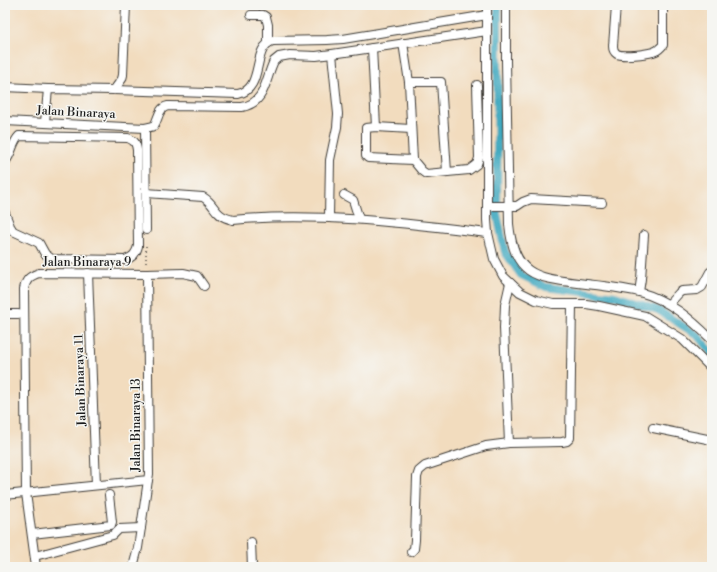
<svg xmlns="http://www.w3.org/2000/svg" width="717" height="572" viewBox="0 0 717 572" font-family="'Libre Bodoni',serif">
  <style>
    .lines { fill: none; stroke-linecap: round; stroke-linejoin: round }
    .canal { stroke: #40a9c0; stroke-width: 8 }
    .minor-casing { stroke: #3c3934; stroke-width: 10 }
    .path { stroke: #3c3934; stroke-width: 1.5; stroke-dasharray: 1 3; stroke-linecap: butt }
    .minor { stroke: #fff; stroke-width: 8 }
    .labels { text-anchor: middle; stroke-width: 3; stroke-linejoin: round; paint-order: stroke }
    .street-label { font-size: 12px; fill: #1c1c1c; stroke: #f6f6f2 }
  </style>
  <rect width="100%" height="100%" fill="#f6f6f2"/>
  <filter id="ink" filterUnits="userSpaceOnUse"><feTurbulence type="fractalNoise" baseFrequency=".025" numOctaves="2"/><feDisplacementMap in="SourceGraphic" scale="8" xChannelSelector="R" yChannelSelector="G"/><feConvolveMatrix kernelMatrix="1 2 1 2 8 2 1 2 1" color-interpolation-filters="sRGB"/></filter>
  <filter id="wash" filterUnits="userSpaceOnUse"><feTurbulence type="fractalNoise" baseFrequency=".012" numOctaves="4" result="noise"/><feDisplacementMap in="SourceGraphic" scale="16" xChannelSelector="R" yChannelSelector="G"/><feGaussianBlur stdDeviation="0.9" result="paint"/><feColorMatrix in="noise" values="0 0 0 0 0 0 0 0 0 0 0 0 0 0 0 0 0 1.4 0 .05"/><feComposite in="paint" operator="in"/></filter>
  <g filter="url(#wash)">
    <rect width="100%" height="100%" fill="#f2dcbe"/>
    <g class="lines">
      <path class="canal" d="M498,5L497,214L505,252L521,275L546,287L615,296L658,310L697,335L712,353"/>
    </g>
  </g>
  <g filter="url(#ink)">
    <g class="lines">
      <g class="minor-casing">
        <g id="minor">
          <path d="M487,5V220L488,233L494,259L503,276L520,292L536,300L553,304H586L599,306L645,316L682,339L712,369"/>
          <path d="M506,5V61L509,224C514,274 534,278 578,283C596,285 622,288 639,292C669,300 691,319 712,340"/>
          <path d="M616,5L613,46C613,50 614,52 617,54C623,57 646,54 653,52C658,51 660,48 663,45V5"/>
          <path d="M251,15H263L266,17L268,25V43"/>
          <path d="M403,43L409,82L413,160L422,171L426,174L469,170L477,164L479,158L477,85"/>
          <path d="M372,48L376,127"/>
          <path d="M409,82H441L447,172"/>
          <path d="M5,87L48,89"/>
          <path d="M114,90L122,79L123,75L126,5"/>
          <path d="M5,121L145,128L154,126C159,118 158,108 168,106L242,107C266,103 265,79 274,61L279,57L290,55L316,56L332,54L487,31"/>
          <path d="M45,122L48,89L114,90L238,94C265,89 251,47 273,41L327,40L343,39L487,15"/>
          <path d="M145,128L146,230"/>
          <path d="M411,129L376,127L366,128V156L368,158L413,160"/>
          <path d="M5,162C12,154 12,143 19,136L128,138C135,141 136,143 137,150L138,246C136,254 133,257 125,260L52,259L45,254L39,243L13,231L10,226L5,213"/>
          <path d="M146,193L203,197C217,205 212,215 233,220C318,212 403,223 488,233"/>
          <path d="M344,195L353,200L359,219"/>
          <path d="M487,206H517L523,202L531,199L602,203"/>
          <path d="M329,217L330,160L337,127L338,114L332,54"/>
          <path d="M88,273L96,485"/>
          <path d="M639,292L641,279L644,235"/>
          <path d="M669,304L679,293L682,291L697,290L702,287L710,272L712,271"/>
          <path d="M5,314H18"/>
          <path d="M653,428L712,440"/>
          <path d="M509,443L504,328L505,305L510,283"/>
          <path d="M5,495L148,480L149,474L147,274"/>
          <path d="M32,534L111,525L112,522L109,495"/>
          <path d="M251,542L252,567"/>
          <path d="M411,552L414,549L415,540L417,477L419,471L425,466L486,446L509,443L562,442L567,441L570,438L572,304"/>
          <path d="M35,556L113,535L119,529L141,528"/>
          <path d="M36,567L26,493L24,289C26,279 30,276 39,273L147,274L183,273L197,276L204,286"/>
          <path d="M133,567L138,548L148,480"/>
        </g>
      </g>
      <path class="path" d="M146,246V266"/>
      <use href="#minor" class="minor"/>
    </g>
  </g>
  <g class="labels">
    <g class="street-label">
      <text transform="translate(76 112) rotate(3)" y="4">Jalan Binaraya</text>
      <text x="87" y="266">Jalan Binaraya 9</text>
      <text transform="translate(80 380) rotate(-92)" y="4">Jalan Binaraya 11</text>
      <text transform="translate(136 425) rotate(-90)" y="4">Jalan Binaraya 13</text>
    </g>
  </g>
  <rect width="717" height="572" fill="none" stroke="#f6f6f2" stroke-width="20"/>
</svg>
